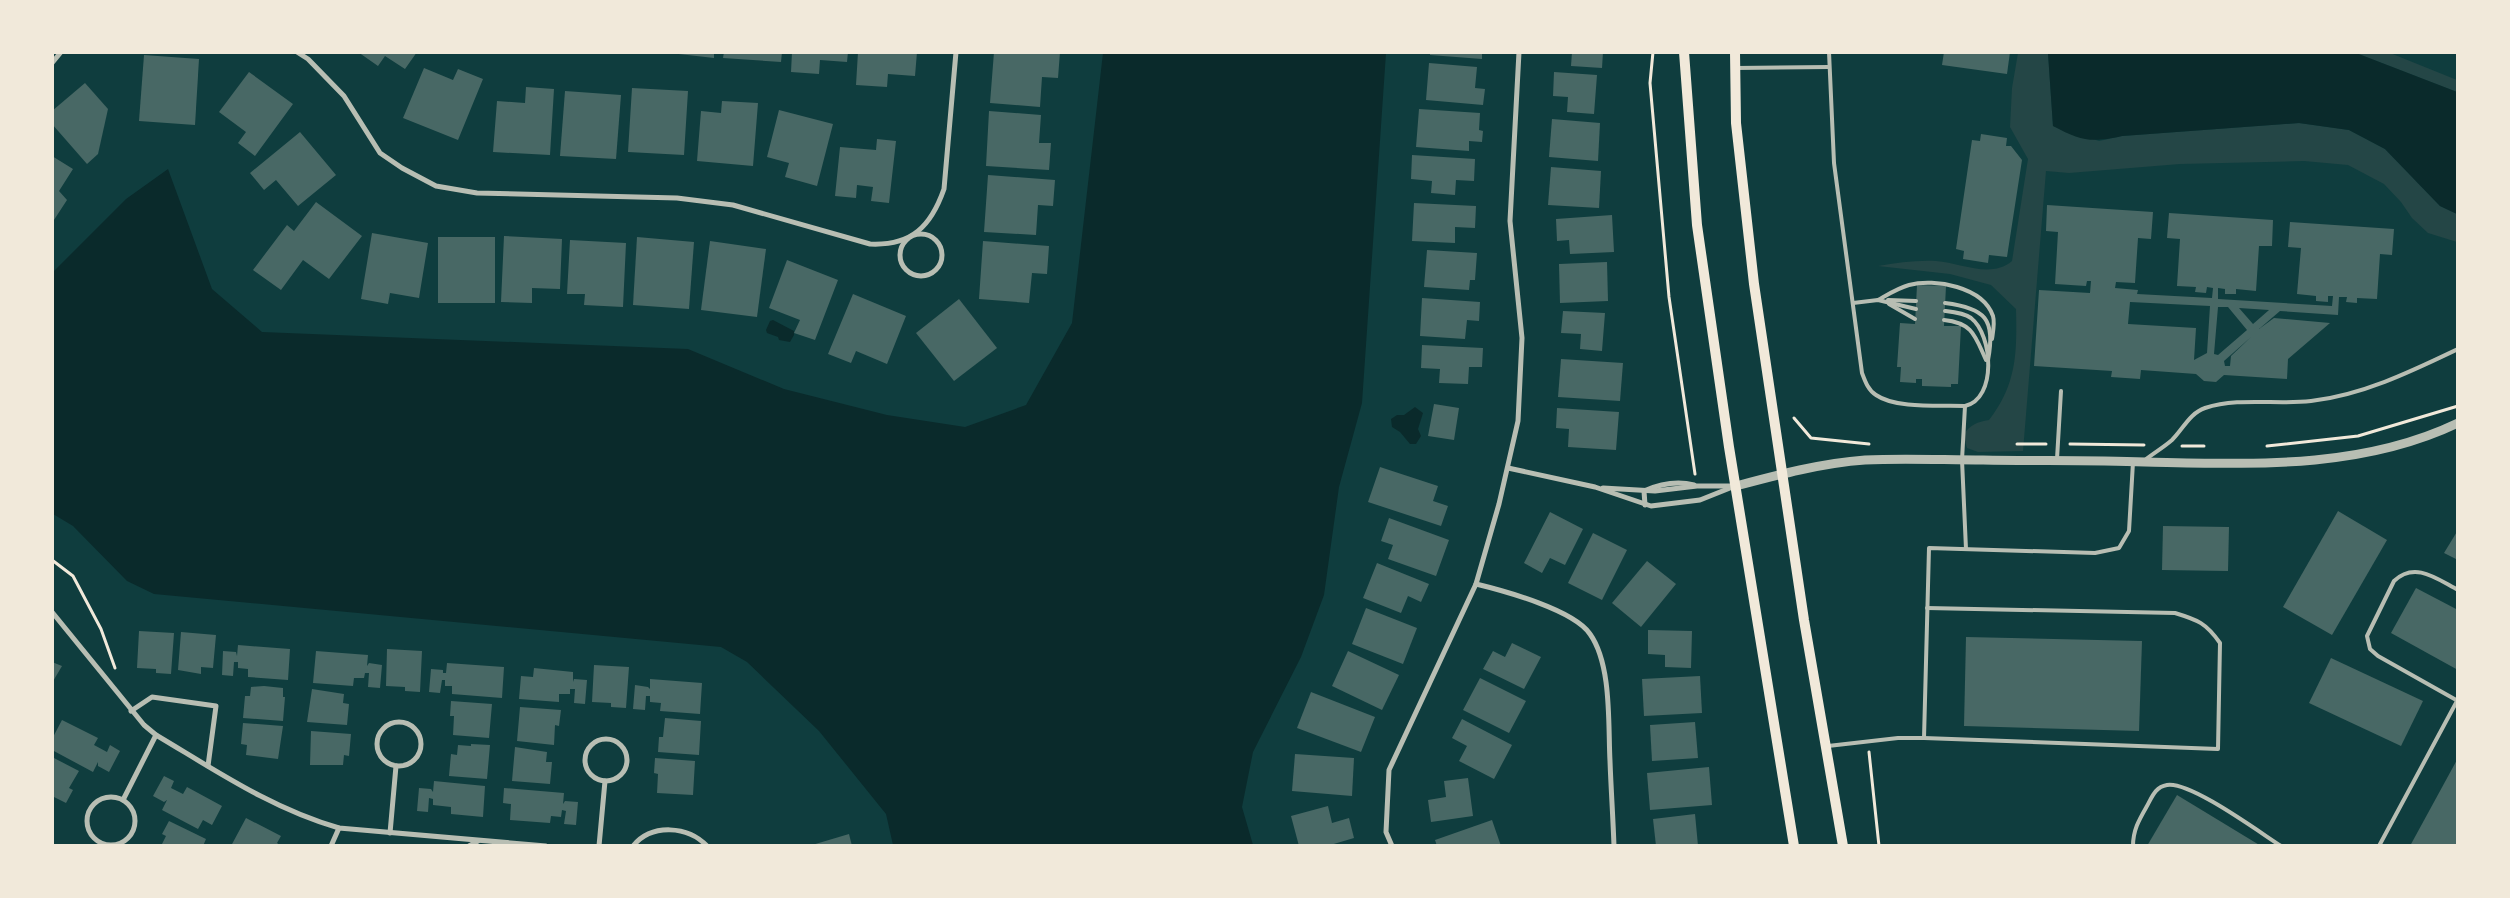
<svg xmlns="http://www.w3.org/2000/svg" width="2510" height="898" viewBox="0 0 2510 898" font-family="'PT Sans Narrow',sans-serif">
  <style>
    .green { fill: #244646 }
    .water { fill: #0a2a2b }
    .building { fill: #486865; fill-rule: evenodd }
    .lines { fill: none; stroke-linecap: round; stroke-linejoin: round }
    .path { stroke: #f1e9da; stroke-width: 3 }
    .service { stroke: #b8beb3; stroke-width: 4 }
    .minor { stroke: #b8beb3; stroke-width: 5 }
    .tertiary { stroke: #b8beb3; stroke-width: 9 }
    .secondary { stroke: #f1e9da; stroke-width: 10 }
  </style>
  <rect width="100%" height="100%" fill="#0f3d3e"/>
  <g class="green">
    <path d="M2018,53H2048L2053,126L2099,141L2122,136L2299,123L2349,130L2385,149L2440,206L2457,214V242L2428,233L2412,218L2401,202L2384,184L2348,165L2304,161L2180,164L2069,173L2046,171L2023,451L1978,452L1967,448L1963,435C1971,424 1977,422 1989,420C2017,384 2017,352 2016,309L1991,285L1950,274L1878,266C1897,263 1916,260 1936,261C1961,263 1991,279 2012,261L2028,159L2010,127L2012,88Z"/>
    <path d="M2356,53H2390L2457,80V92Z"/>
  </g>
  <g class="water">
    <path d="M1103,53H1386L1362,403L1339,487L1324,595L1301,657L1253,752L1242,807L1253,845H893L886,814L819,731L747,662L721,647L154,594L127,581L73,526L53,514V272L126,199L168,169L212,289L262,332L688,349L784,389L887,415L965,427L1026,405L1072,323Z"/>
    <path d="M2048,53H2356L2457,92V214L2440,206L2385,149L2349,130L2299,123L2122,136C2091,143 2081,141 2053,126Z"/>
    <path d="M773,320L794,331V335L790,342L779,340L778,337L767,333L766,330L770,321Z"/>
    <path d="M1415,407L1423,413L1418,429L1421,436L1416,444H1410L1400,432L1392,427L1391,419L1397,415H1404Z"/>
  </g>
  <g class="building">
    <path d="M358,52H417L405,69L385,56L378,66Z"/>
    <path d="M661,52H714V58Z"/>
    <path d="M724,52H782L781,62L723,58Z"/>
    <path d="M792,52H848L847,62L820,60L819,74L791,72Z"/>
    <path d="M858,52H917L915,76L888,74L887,87L856,85Z"/>
    <path d="M994,52H1060L1058,78L1042,77L1040,107L990,103Z"/>
    <path d="M1430,52H1482V59L1430,55Z"/>
    <path d="M1572,52H1603L1602,68L1571,66Z"/>
    <path d="M1944,52H2010L2007,74L1942,65Z"/>
    <path d="M144,55L199,59L195,125L139,121Z"/>
    <path d="M1429,63L1477,67L1475,88L1485,89L1483,105L1426,100Z"/>
    <path d="M424,68L453,80L458,69L483,79L458,140L403,118Z"/>
    <path d="M249,72L293,104L255,156L238,143L246,132L219,112Z"/>
    <path d="M1554,72L1597,75L1594,114L1567,112L1568,97L1553,96Z"/>
    <path d="M85,83L108,109L98,154L87,164L52,124V111Z"/>
    <path d="M526,87L554,89L550,155L493,152L497,101L525,103Z"/>
    <path d="M632,88L688,91L684,155L628,152Z"/>
    <path d="M565,91L621,95L616,159L560,156Z"/>
    <path d="M722,101L758,103L753,166L697,161L701,111L721,113Z"/>
    <path d="M1419,109L1480,113L1479,130L1483,131L1482,142L1469,141V151L1416,147Z"/>
    <path d="M779,110L833,124L817,186L785,177L789,163L767,157Z"/>
    <path d="M989,111L1041,115L1039,143H1051L1049,170L986,166Z"/>
    <path d="M1552,119L1600,123L1598,161L1549,157Z"/>
    <path d="M300,132L336,175L298,206L276,180L264,190L250,173Z"/>
    <path d="M1981,134L2007,138L2006,146H2011L2022,160L2007,257L1989,255L1988,263L1963,259L1964,251L1956,249L1972,140L1980,141Z"/>
    <path d="M877,139L896,141L889,203L871,201L873,187L857,185L856,198L835,196L840,147L876,150Z"/>
    <path d="M1412,155L1475,159L1474,181L1456,180L1455,195L1431,193L1432,181L1411,179Z"/>
    <path d="M52,156L73,169L59,191L67,200L52,223Z"/>
    <path d="M1551,167L1601,171L1599,208L1548,205Z"/>
    <path d="M988,175L1055,180L1053,206L1038,205L1036,235L984,232Z"/>
    <path d="M316,202L362,236L329,279L303,260L281,290L253,270L287,225L294,231Z"/>
    <path d="M1414,203L1476,206L1475,228L1455,227V243L1412,241Z"/>
    <path d="M2047,205L2153,212L2151,239L2138,238L2135,283L2116,282L2115,288L2138,290L2137,294L2212,298L2213,288L2207,287L2206,293L2195,292L2196,287L2177,286L2180,239L2167,238L2169,213L2273,220L2272,246H2259L2256,291L2236,289V294H2225V289L2218,288V299L2332,306L2333,296H2328V302L2316,301V296L2297,294L2301,248L2288,247L2290,222L2394,229L2392,255L2380,254L2377,299L2357,298V303L2346,302L2347,297H2339L2338,315L2280,311L2259,329L2274,318L2330,323L2288,359L2287,379L2224,375L2216,382L2204,381L2196,374L2141,370L2140,379L2111,377L2112,371L2034,366L2039,290L2090,293L2091,281H2087L2086,286L2055,284L2058,232L2046,231ZM2130,302L2210,306L2207,353L2194,360L2196,328L2128,324ZM2218,307H2228L2247,330L2218,355L2214,354ZM2239,308L2269,310L2253,324ZM2251,337L2231,356L2230,366H2225L2224,361Z"/>
    <path d="M1612,215L1614,252L1570,254L1569,240L1557,241L1556,219Z"/>
    <path d="M372,233L428,243L419,298L390,293L388,304L361,299Z"/>
    <path d="M504,236L562,239L560,289L532,288V303L501,302Z"/>
    <rect x="438" y="237" width="57" height="66"/>
    <path d="M637,237L694,242L689,309L633,305Z"/>
    <path d="M570,240L626,243L623,307L584,305L585,294H567Z"/>
    <path d="M710,241L766,249L757,317L701,310Z"/>
    <path d="M983,241L1049,246L1047,274L1032,273L1029,303L979,299Z"/>
    <path d="M1427,250L1477,253L1475,280H1470L1469,290L1424,287Z"/>
    <path d="M787,260L838,280L815,340L794,333L800,320L769,308Z"/>
    <path d="M1607,262L1608,301L1560,303L1559,264Z"/>
    <path d="M1917,285L1946,286L1944,326H1961L1958,384H1951V387L1922,386V379H1916V383L1900,382L1901,367H1897L1900,323L1915,324Z"/>
    <path d="M853,294L906,316L887,364L856,351L851,363L828,354Z"/>
    <path d="M1422,298L1480,302L1479,321L1467,320L1465,339L1420,336Z"/>
    <path d="M959,299L997,348L954,381L916,333Z"/>
    <path d="M1563,311L1605,313L1602,351L1580,349L1581,334L1561,333Z"/>
    <path d="M1422,345L1483,348L1482,367H1469L1468,384L1439,383L1440,369L1421,368Z"/>
    <path d="M1561,359L1623,363L1620,401L1558,397Z"/>
    <path d="M1434,404L1459,408L1454,440L1428,436Z"/>
    <path d="M1557,408L1619,412L1616,450L1568,447L1569,429L1556,428Z"/>
    <path d="M1380,467L1438,486L1433,501L1448,506L1441,526L1368,502Z"/>
    <path d="M2338,511L2387,540L2332,635L2283,607Z"/>
    <path d="M1550,512L1583,529L1565,565L1550,558L1542,573L1524,563Z"/>
    <path d="M1389,518L1449,540L1436,576L1388,559L1393,545L1381,541Z"/>
    <path d="M2163,526L2229,527L2228,571L2162,570Z"/>
    <path d="M2458,530V560L2444,553Z"/>
    <path d="M1593,533L1627,550L1602,600L1568,583Z"/>
    <path d="M1647,561L1676,584L1641,627L1612,603Z"/>
    <path d="M1377,563L1429,584L1421,602L1408,596L1401,613L1363,598Z"/>
    <path d="M2416,588L2458,610V670L2391,633Z"/>
    <path d="M1366,608L1417,628L1403,664L1352,644Z"/>
    <path d="M1648,630L1692,631L1691,668L1665,667V655L1648,654Z"/>
    <path d="M139,631L174,633L171,674L156,673V669L137,668Z"/>
    <path d="M181,632L216,635L213,668L201,667V674L178,670Z"/>
    <path d="M1966,637L2142,641L2139,731L1964,726Z"/>
    <path d="M1512,643L1541,657L1524,689L1483,669L1493,651L1505,657Z"/>
    <path d="M238,645L290,649L288,680L248,677V669L238,668V662H234L233,676L222,675L223,651L236,652L237,656Z"/>
    <path d="M387,649L422,651L420,692L405,691V687L386,686Z"/>
    <path d="M316,651L368,655L367,666L369,663L382,665L380,688L368,687L369,673H365L364,678H354L353,686L313,683Z"/>
    <path d="M1348,651L1399,675L1382,710L1332,686Z"/>
    <path d="M2331,658L2423,701L2401,746L2309,703Z"/>
    <path d="M52,662L62,666L52,683Z"/>
    <path d="M447,663L504,667L502,698L452,694V686H445V680H442L440,693L429,692L431,669L443,670V673H446Z"/>
    <path d="M594,665L629,667L626,708L611,707V703L592,702Z"/>
    <path d="M534,668L573,672V682L574,679L587,680L585,704L574,703L575,689H570V694H559V702L519,699L521,676L533,677Z"/>
    <path d="M1700,676L1702,713L1644,716L1642,679Z"/>
    <path d="M1480,678L1526,701L1509,733L1463,710Z"/>
    <path d="M650,679L702,683L700,714L660,711L661,703L650,702V696H646L645,710L633,709L635,685L648,687L650,689Z"/>
    <path d="M264,686L283,688V697H285L283,721L243,718L245,696H250L251,687Z"/>
    <path d="M312,689L344,694L343,703L349,704L347,725L307,722Z"/>
    <path d="M1311,692L1375,717L1361,752L1297,728Z"/>
    <path d="M451,701L492,704L489,738L453,735L454,716H450Z"/>
    <path d="M520,707L561,710L559,726L555,725L554,745L517,741Z"/>
    <path d="M665,718L701,721L699,755L658,752L659,737H663Z"/>
    <path d="M1462,719L1512,745L1494,779L1459,761L1467,746L1452,738Z"/>
    <path d="M62,720L98,738L94,745L107,752L110,745L120,751L109,772L98,766V762L93,772L52,750V739Z"/>
    <path d="M1695,722L1698,758L1652,761L1650,725Z"/>
    <path d="M243,723L283,726L278,759L246,755L247,745L241,744Z"/>
    <path d="M311,731L351,734L349,756L344,755L343,765H310Z"/>
    <path d="M471,744L490,745L487,779L449,776L451,754L457,755L458,745L471,746Z"/>
    <path d="M515,747L547,752L546,762H552L550,784L512,781Z"/>
    <path d="M1295,754L1354,758L1352,796L1292,791Z"/>
    <path d="M52,757L79,771L69,788L73,790L66,803L52,796Z"/>
    <path d="M655,758L695,761L693,795L657,793L658,774L654,773Z"/>
    <path d="M2458,758V846H2410Z"/>
    <path d="M1709,767L1712,805L1650,810L1647,773Z"/>
    <path d="M164,776L174,781L171,788L183,794L187,787L222,806L212,825L203,820L198,829L162,810L167,800L164,802L153,796Z"/>
    <path d="M1468,778L1473,816L1431,822L1428,800L1446,797L1444,781Z"/>
    <path d="M434,781L485,786L483,817L451,814V807L433,805V799L429,798L428,812L417,811L419,788L431,789L433,792Z"/>
    <path d="M504,788L564,793L563,804L565,801L578,802L576,825L564,824L566,811L562,810L561,817L551,816L550,823L510,820L511,804L503,803Z"/>
    <path d="M2177,795L2261,846H2147Z"/>
    <path d="M1328,806L1332,823L1349,818L1354,838L1327,846H1299L1291,816Z"/>
    <path d="M1695,814L1698,846H1656L1653,819Z"/>
    <path d="M246,818L281,836L277,843L281,846H231Z"/>
    <path d="M1492,820L1501,846H1437L1435,840Z"/>
    <path d="M169,821L206,839L203,846H161L166,836L162,834Z"/>
    <path d="M849,834L852,846H812V845Z"/>
  </g>
  <g class="lines">
    <g class="path">
      <path d="M1653,52L1650,83L1669,297L1695,474"/>
      <path d="M1794,418L1811,438L1869,444"/>
      <path d="M2017,444H2046"/>
      <path d="M2070,444L2144,445"/>
      <path d="M2182,446H2204"/>
      <path d="M2267,446L2358,436L2458,406"/>
      <path d="M52,560L73,576L101,629L115,668"/>
      <path d="M1869,752L1879,846"/>
    </g>
    <g class="service">
      <path d="M1829,52L1834,163L1862,373C1865,381 1868,390 1876,395C1896,409 1940,405 1965,406L1962,460L1966,549"/>
      <path d="M1736,68L1829,67"/>
      <path d="M1878,300C1887,295 1898,288 1909,285C1935,278 1983,287 1993,316C1995,323 1993,332 1992,339"/>
      <path d="M1888,300L1916,301"/>
      <path d="M1853,303L1878,300L1916,309"/>
      <path d="M1945,303C1985,308 1996,319 1988,360"/>
      <path d="M1889,304L1915,319"/>
      <path d="M1945,311C1954,312 1964,313 1971,318C1993,335 1997,399 1965,406"/>
      <path d="M1944,320C1973,323 1975,336 1986,360"/>
      <path d="M2057,459L2061,391"/>
      <path d="M2145,460C2154,453 2164,447 2172,440C2183,429 2190,413 2205,408C2239,397 2276,405 2311,401C2363,395 2412,371 2458,349"/>
      <path d="M2458,590C2437,579 2415,561 2394,581L2367,636L2370,649L2378,656L2458,701"/>
      <path d="M1924,738L1929,548L2095,553L2119,548L2129,531L2133,462"/>
      <path d="M1828,746L1898,738H1924L2218,749L2220,643C2206,623 2198,620 2175,613L1927,608"/>
      <path d="M2133,846C2133,830 2139,820 2147,806C2152,797 2155,787 2167,785C2190,781 2259,832 2281,846"/>
      <path d="M2379,846L2457,701"/>
    </g>
    <g class="minor">
      <path d="M297,52L308,59L344,96L380,153L402,168L436,186L477,193L677,198L733,205L870,244C912,246 931,226 944,189L956,52"/>
      <path d="M52,63L61,52"/>
      <circle cx="921" cy="255" r="21"/>
      <path d="M1508,468L1595,487L1651,506L1700,500L1735,486"/>
      <path d="M1603,488L1655,491L1697,486H1732"/>
      <path d="M1645,505L1644,491C1660,484 1678,481 1694,485"/>
      <path d="M1476,584L1499,504L1518,421L1522,338L1510,221L1519,52"/>
      <path d="M52,612L144,725L156,735C215,770 272,809 339,828L546,846"/>
      <path d="M131,711L152,697L216,706L208,766"/>
      <circle cx="399" cy="744" r="22"/>
      <circle cx="606" cy="760" r="21"/>
      <circle cx="111" cy="821" r="24"/>
      <path d="M123,800L156,735"/>
      <path d="M390,833L396,766"/>
      <path d="M331,846L339,828"/>
      <path d="M469,846L478,841"/>
      <path d="M599,846L605,781"/>
      <path d="M633,846C652,823 688,826 707,846"/>
      <path d="M1392,846L1386,832L1389,770L1476,584C1505,591 1574,610 1590,634C1612,665 1608,725 1610,761C1611,789 1613,817 1614,846"/>
    </g>
    <path class="tertiary" d="M1736,486C1777,475 1822,463 1865,460C1904,458 1944,460 1983,460C2037,461 2091,460 2145,462C2250,464 2360,470 2458,423"/>
    <g class="secondary">
      <path d="M1684,52L1697,225L1729,447L1794,846"/>
      <path d="M1735,52L1736,123L1754,284L1804,620L1843,846"/>
    </g>
  </g>
  <rect width="2510" height="898" fill="none" stroke="#f1e9da" stroke-width="108"/>
</svg>
